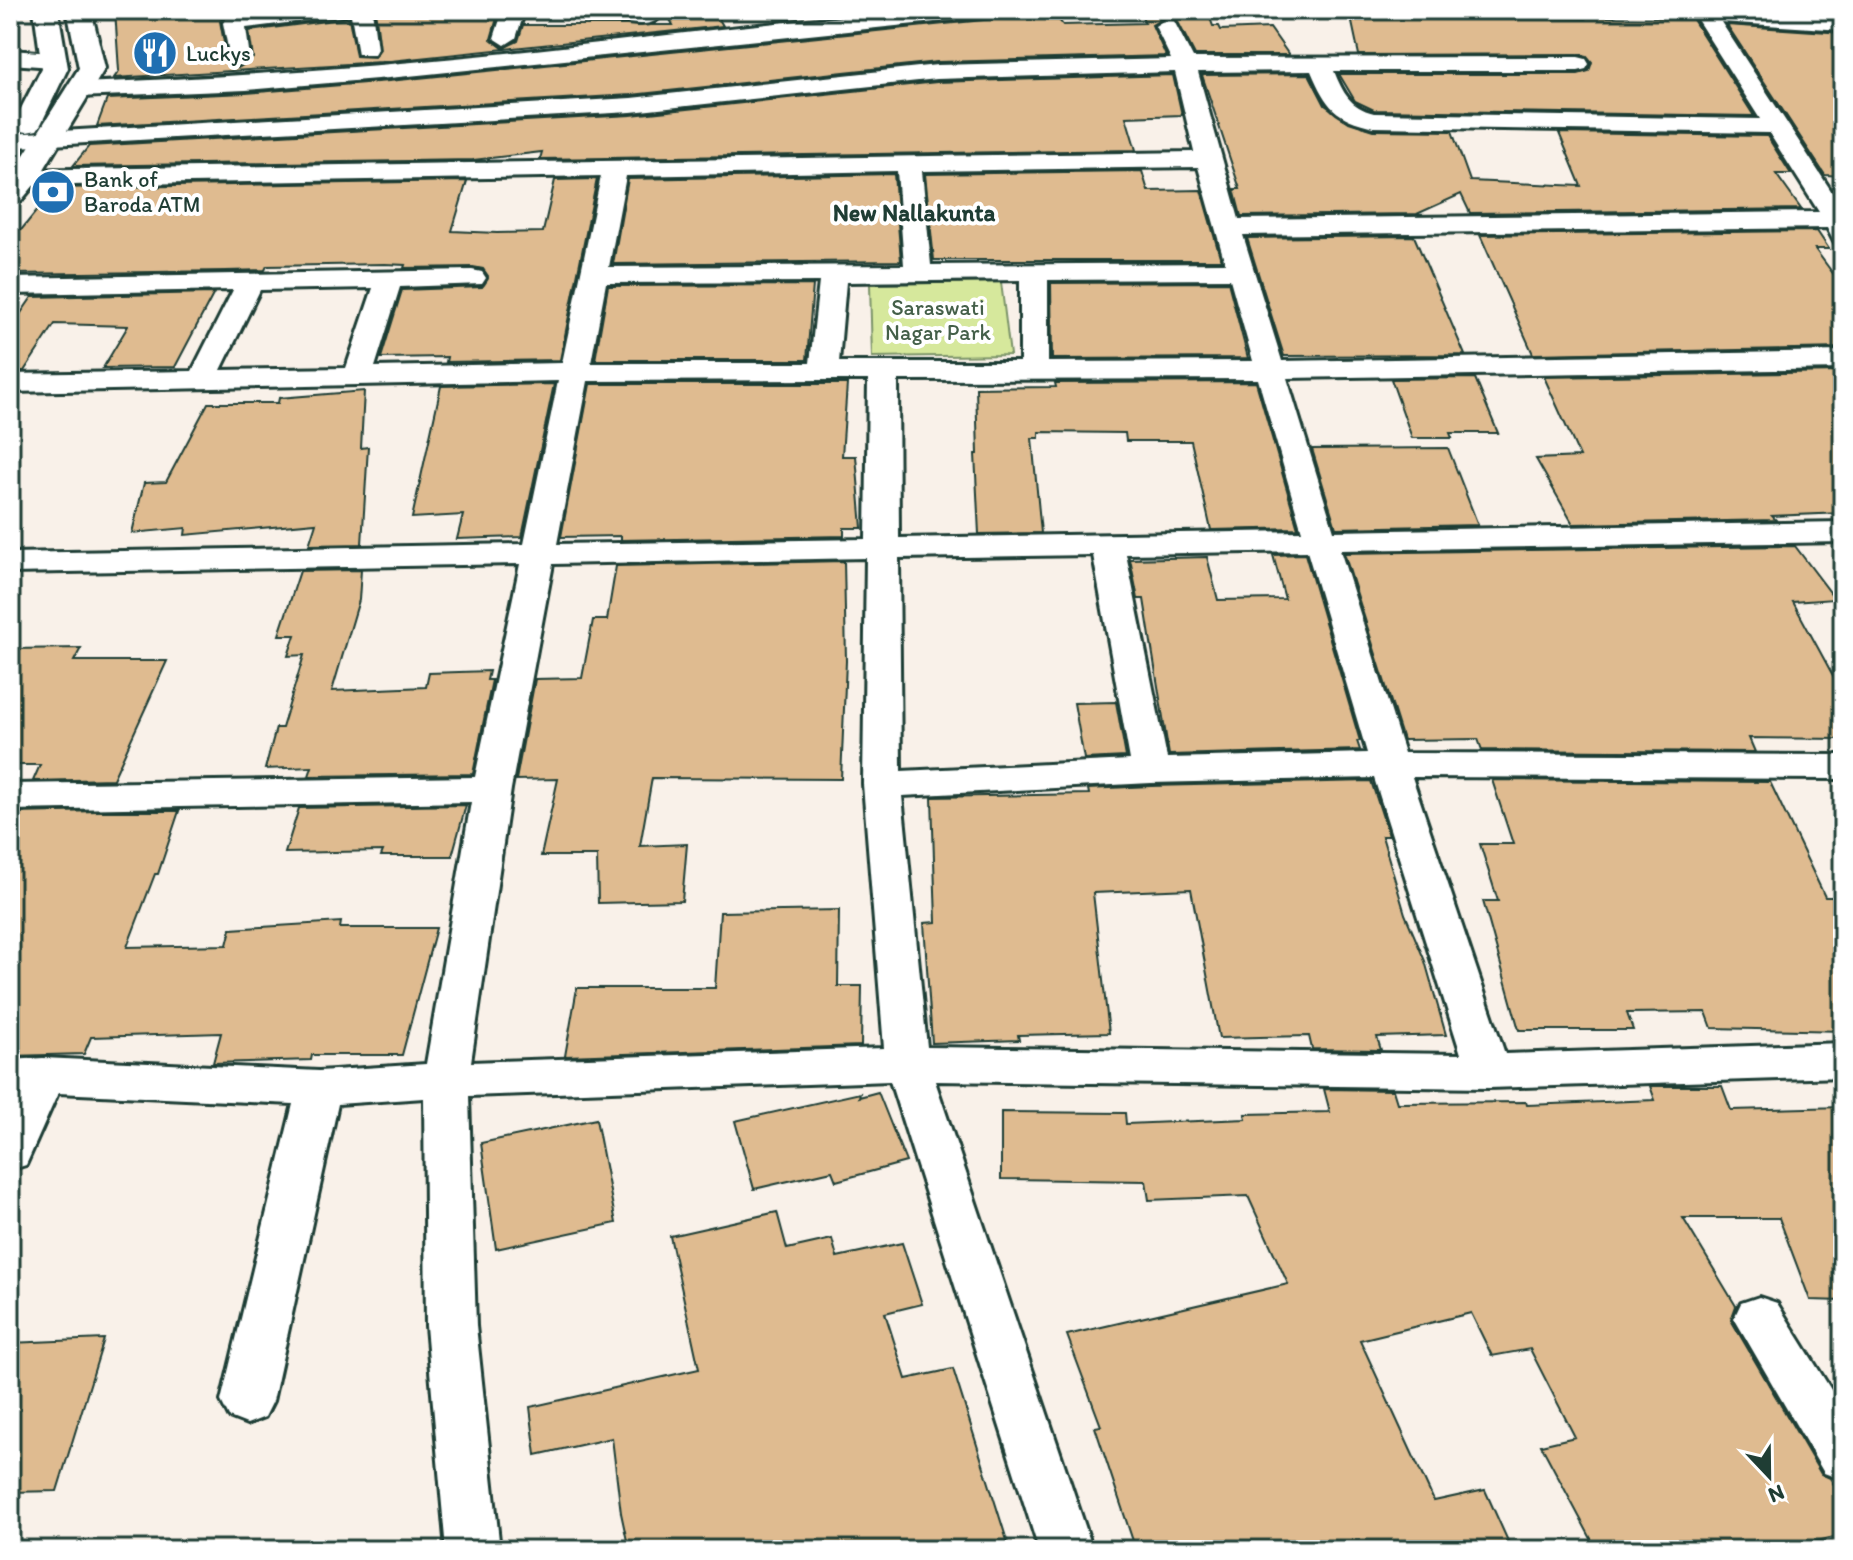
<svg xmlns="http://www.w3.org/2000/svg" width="1853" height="1560" font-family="Itim,sans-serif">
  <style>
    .green { fill: #d6e89c; stroke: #7a9268; stroke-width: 2 }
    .building { fill: #dfbb90; stroke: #1f3d34; stroke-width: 2 }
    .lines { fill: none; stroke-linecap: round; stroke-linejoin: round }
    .street-casing { stroke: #1f3d34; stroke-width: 6 }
    .secondary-casing { stroke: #1f3d34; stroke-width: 6 }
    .street { fill: #fff; fill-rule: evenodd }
    .secondary { fill: #fff; fill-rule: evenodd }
    .labels { text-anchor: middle; stroke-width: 8; stroke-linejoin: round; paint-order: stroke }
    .far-poi-label { font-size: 22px; fill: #1f3d34; stroke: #fff; text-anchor: start }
    .far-park-label { font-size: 22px; fill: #445f49; stroke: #fff }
    .far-neighbourhood-label { font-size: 24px; font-weight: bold; fill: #1f3d34; stroke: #fff }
  </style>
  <rect width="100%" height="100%" fill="#f9f1e9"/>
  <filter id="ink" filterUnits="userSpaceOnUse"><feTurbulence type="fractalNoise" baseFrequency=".0125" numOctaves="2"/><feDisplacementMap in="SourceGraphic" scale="16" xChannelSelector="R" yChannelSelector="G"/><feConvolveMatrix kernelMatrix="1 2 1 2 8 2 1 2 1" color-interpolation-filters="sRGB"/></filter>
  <g filter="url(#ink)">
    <path class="green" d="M1001 282 1010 355 872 357 870 284Z"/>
    <path class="building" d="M115 10H266L226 15 220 21 228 64 238 68 253 58 249 31 349 18 356 56 374 57 380 49 375 10H495L497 18 491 39 503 48 518 41 523 25H673L665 10H714L723 26 381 62 114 78 119 71Z
      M1007 10H1051L1063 25 1145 23 1139 10H1207L1213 26H1219L1221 30 1270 28 1289 55H1195L1177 20 1167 16 1152 25 1166 56 937 62 631 95 97 126 107 99 246 93 389 81 993 19Z
      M1350 13 1585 19 1584 17 1692 18 1754 116 1374 110 1355 101 1339 74H1578L1589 71 1592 62 1587 56 1578 54 1359 55Z
      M1727 25 1843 33V176L1825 175Z
      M1309 74 1325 105 1349 122 1374 130 1452 131 1470 181 1581 186 1559 133 1767 136 1791 174H1776L1801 209 1470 213 1461 194 1417 214 1241 216 1234 189H1240L1202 75Z
      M1173 75 1182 115 1126 117 1136 150 540 159 542 152 473 160 73 166 89 146 631 115 937 82Z
      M1142 171 1148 191 1201 190 1221 260H934L925 174Z
      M894 174 901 261 613 264 628 179Z
      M597 179 560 360 446 362 447 357 381 358 402 290 482 287 488 276 483 269 473 267 404 268 405 265 385 264 267 266 265 270 226 271 10 274V229H22L55 188 467 181 452 231 497 233 543 232 555 180Z
      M1817 231 1829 249H1815L1843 287V348L1533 354 1480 235Z
      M1414 236 1465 355 1284 356 1247 238Z
      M1228 282 1248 358 1052 359 1051 283Z
      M813 285 807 360H595L608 286Z
      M214 293 175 367 103 368 128 326 55 324 24 371H10V329L32 297Z
      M1843 372V513L1772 516 1776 520 1573 524 1536 459 1580 457 1544 377Z
      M1475 378 1498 433H1450L1452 438H1412L1391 379Z
      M1256 382 1298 528 1211 530 1191 441H1126L1125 433 1039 432V438H1032L1041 533 979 534 975 454H978L976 388 1056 387 1055 383Z
      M554 384 522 537 457 539 463 515 412 518 441 386Z
      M590 384H847L842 456H856L862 528H844V536L621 540V536L561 537Z
      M364 391 361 448 368 447 362 544 309 545 316 523 185 535 186 528 132 533 144 483 166 482 208 403H278L279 398Z
      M1448 448 1478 525 1336 528 1312 449Z
      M1795 546 1835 599 1793 602 1843 694V739L1749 738 1755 752 1482 750 1478 739 1403 740 1344 553Z
      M1305 554 1360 741H1357L1360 750 1169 755 1144 599H1138L1130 559 1207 557 1218 600 1285 599 1273 555Z
      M844 561 846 661 841 779 652 778 640 846 687 844 682 901 598 903 597 856H541L558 779 516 780 535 679 582 678 593 620H607L616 566Z
      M361 570 359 600 332 691 426 687 429 673 489 671 487 680H492L473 774 309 776 312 767 265 769 276 728H282L304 655 288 656 295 635H279L300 571Z
      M81 648 74 661H167L113 779 33 781 40 765H10V649Z
      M1116 702 1126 757 1084 759 1074 703Z
      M1492 780 1770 782 1825 897H1843V1031L1712 1028 1706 1012 1627 1013 1633 1030H1519L1483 901H1498L1480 844H1513Z
      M1371 781 1389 836H1382L1405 914 1425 961 1446 1035 1377 1037 1381 1050 1312 1049 1309 1036 1219 1038 1191 889 1093 893 1109 1033 1018 1035 1019 1040 932 1043 924 923 936 922 932 797 1089 794 1088 789 1151 786Z
      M466 805 452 856H381L383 851 285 853 299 808Z
      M99 811H179L158 874H155L127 947 227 945 231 929 341 922 340 928H436L402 1055H312L311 1060 213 1063 221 1033 91 1037 84 1054 10 1056V829L18 813Z
      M839 910 838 986H862L861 1046 565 1056 577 988H715L720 912Z
      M1650 1086H1722L1731 1110 1843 1107V1301L1810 1300 1779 1218H1683L1736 1306 1731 1320 1821 1474 1830 1478 1843 1500V1535L1778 1550H1597L1541 1445 1575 1437 1530 1349 1492 1356 1471 1313 1360 1340 1434 1501 1485 1490 1512 1550H1136L1095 1427 1101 1426 1067 1335 1288 1284 1248 1196 1149 1200 1146 1181 1001 1179V1112L1125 1113 1126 1124 1246 1119 1245 1114 1330 1112 1324 1089 1393 1090 1397 1103 1526 1102 1527 1105 1655 1100Z
      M878 1092 906 1162 836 1181 832 1171 754 1189 735 1121 860 1093 859 1097Z
      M596 1119 616 1223 496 1249 481 1143Z
      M777 1212 787 1249 832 1239 837 1257 902 1243 922 1304 885 1313 906 1379 953 1369 1010 1550H629L621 1513 612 1438 536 1455 530 1407 699 1369 670 1236Z
      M104 1339 57 1491 10 1492V1343Z"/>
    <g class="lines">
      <g class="street-casing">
        <path id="street" d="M290 10H372L377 49 374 54H358L351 15 246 28 250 58 239 65 231 63 223 23 226 18Z
          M503 10H525L516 38 505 45 494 38Z
          M617 10 649 11 660 17C652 27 633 24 621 22Z
          M1004 10 993 16 389 78 246 90 78 97 70 95 66 90 70 85 78 83C240 77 401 65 562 47 709 31 856 10 1004 10Z
          M1691 10 1843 16V30L1721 22 1843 209V244L1834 242 1827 228 1243 235 1282 361 1843 351V369L1287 378 1334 531 1843 522V542L1340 550 1404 753 1843 755V779L1412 777 1505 1054 1843 1043V1077L1489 1088 935 1081 1093 1550H1039L890 1081 469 1096 476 1326 500 1550H446L426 1326 424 1098 338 1104 273 1401 265 1417 247 1424 229 1417 221 1401 293 1104 58 1093 26 1165 10 1170 13 1094H10V1060L43 1058 319 1071 426 1064 471 802 10 810V784L475 777 520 564 10 573V553L524 544 558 381 10 392V374L192 371 233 290 10 294V278L472 270 482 272 486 278 482 284 400 287 375 367 562 363 601 176 10 186V170L1194 152 1175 72 937 79 631 112 17 147 10 146V134L631 98 937 65 1171 59 1155 26 1166 19 1174 21 1193 58 1578 57 1586 59 1589 64 1586 69 1578 71H1334C1343 93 1350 107 1374 113L1760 119ZM1311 71C1327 108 1335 118 1374 127L1769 133 1819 212 1239 219 1198 72ZM1198 167 1225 263 931 265 922 171ZM897 171 904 265 609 267 626 176ZM1230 279 1253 361 1048 362V280ZM1020 280V362H839L846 282ZM819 282 810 363H591L606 283ZM373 288 346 368 221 370 260 290ZM1258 379 1302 531 899 538 898 380ZM821 380H868L866 539 557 544 588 381ZM1307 551 1367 753 1167 758 1126 554ZM1093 555 1130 760 901 771 899 558ZM866 558 863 784 884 1048 471 1062 511 789 553 564ZM1374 778 1461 1054 927 1047 902 796 1151 783Z
          M10 50 53 53 64 60 53 67 10 64Z
          M1759 1297 1777 1303 1843 1409V1480L1824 1473 1734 1318 1741 1303Z"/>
      </g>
      <g class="secondary-casing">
        <path id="secondary" d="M34 10H58L68 68 41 124 37 130 27 132 17 130 13 124 42 68Z
          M67 10H91L105 68 35 184 20 202 10 205V177L79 68Z"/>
      </g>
      <use href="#street" class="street"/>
      <use href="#secondary" class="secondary"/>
    </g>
  </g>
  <defs>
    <g id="restaurant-disc" transform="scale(2.3)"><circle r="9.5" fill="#1f6fb2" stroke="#fff"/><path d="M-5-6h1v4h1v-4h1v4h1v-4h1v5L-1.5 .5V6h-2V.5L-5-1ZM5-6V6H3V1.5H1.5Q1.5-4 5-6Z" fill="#fff"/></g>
    <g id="bank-disc" transform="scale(2.3)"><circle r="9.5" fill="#1f6fb2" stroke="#fff"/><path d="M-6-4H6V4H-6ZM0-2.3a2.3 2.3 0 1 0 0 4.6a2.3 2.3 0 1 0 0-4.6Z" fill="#fff"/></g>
  </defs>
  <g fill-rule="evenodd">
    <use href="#restaurant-disc" x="155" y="53"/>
    <use href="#bank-disc" x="53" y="192"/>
  </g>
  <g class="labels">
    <g class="far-poi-label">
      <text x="186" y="61">Luckys</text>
      <text x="84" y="187">Bank of<tspan x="84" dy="25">Baroda ATM</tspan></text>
    </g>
    <g class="far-park-label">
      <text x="938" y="315">Saraswati<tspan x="938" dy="25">Nagar Park</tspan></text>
    </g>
    <g class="far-neighbourhood-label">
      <text x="914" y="221">New Nallakunta</text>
    </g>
  </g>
  <rect width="1853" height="1560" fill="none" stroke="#fff" stroke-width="40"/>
  <rect x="20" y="20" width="1813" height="1520" fill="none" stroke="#1f3d34" stroke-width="3" filter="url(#ink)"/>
  <g transform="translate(1769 1476) rotate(158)" stroke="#ffffff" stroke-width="6" paint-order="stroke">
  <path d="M0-6L14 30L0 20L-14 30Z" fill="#1f3d34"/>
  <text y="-12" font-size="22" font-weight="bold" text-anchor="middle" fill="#1f3d34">N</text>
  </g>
</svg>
